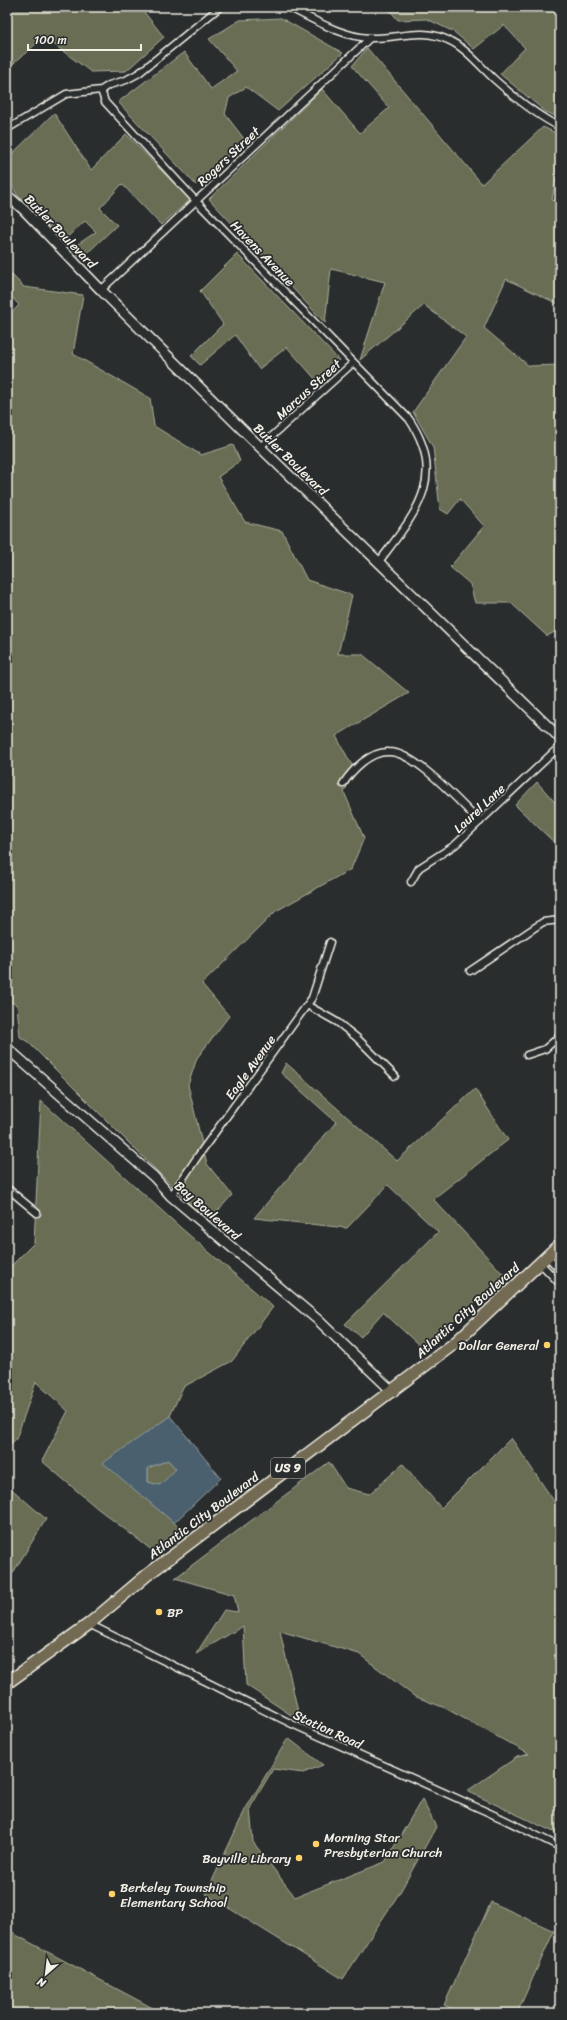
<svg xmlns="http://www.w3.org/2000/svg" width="567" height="2020" font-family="Sriracha,sans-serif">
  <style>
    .green { fill: #676d52; stroke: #aeaf9d }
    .water { fill: #4b606e; stroke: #8f9a9f; fill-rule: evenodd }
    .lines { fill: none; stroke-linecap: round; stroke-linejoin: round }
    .street-casing { stroke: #f4f1e8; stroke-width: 9 }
    .secondary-casing { stroke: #f4f1e8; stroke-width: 12 }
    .highway-casing { stroke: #f4f1e8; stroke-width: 14 }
    .street { stroke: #2a2d2e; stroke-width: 6 }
    .secondary { stroke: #2a2d2e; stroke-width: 9 }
    .highway { stroke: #736b52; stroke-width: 11 }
    .poi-dot { fill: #ffd166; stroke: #2a2d2e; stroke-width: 1.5 }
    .labels { text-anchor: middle; stroke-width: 3.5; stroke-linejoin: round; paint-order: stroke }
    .shield { fill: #2a2d2e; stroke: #b7b6b0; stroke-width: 1 }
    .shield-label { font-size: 12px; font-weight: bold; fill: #f4f1e8 }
    .street-label { font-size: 13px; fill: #f4f1e8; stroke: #2a2d2e }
    .poi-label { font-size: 13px; fill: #f4f1e8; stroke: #2a2d2e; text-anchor: start }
  </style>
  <rect width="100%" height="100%" fill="#2a2d2e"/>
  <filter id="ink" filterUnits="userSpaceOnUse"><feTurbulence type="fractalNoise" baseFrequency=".025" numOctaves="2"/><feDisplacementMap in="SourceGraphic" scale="8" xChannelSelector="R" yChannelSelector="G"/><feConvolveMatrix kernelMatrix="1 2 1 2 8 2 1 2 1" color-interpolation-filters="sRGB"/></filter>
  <g filter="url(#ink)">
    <path class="green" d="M7 7H140L164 37 126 71 91 72 44 37 7 69Z
      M387 7H560V118L546 112 500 74 525 48 504 25 474 49 454 32 427 19 398 20Z
      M281 18 343 53 278 111 246 87 229 98 225 114 245 140 196 185 118 102 184 52 211 89 237 71 209 39 240 20Z
      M367 48 482 184 543 127 560 135V158L552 200 560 202V305L506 279 484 328 529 366 560 365V629L547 636 511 603H475L470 584 450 567 484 526 460 499 448 514 440 509 433 447 413 412 466 337 424 305 360 360 385 282 331 269 325 323 209 199 322 89 360 133 389 108 352 66Z
      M54 113 91 170 126 134 190 200 161 225 122 184 100 208 117 225 81 259 72 248 96 232 85 221 64 240 18 196 7 177V159Z
      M237 254 339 360 317 381 287 347 259 369 235 335 200 365 191 356 223 324 200 291Z
      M7 270 24 287 83 295 73 354 150 398 154 426 201 455 233 445 240 461 218 477 245 522 282 531 307 580 352 595 338 654H362L409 693 336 736 355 771 344 792 364 838 351 869 276 911 202 984 229 1016 197 1058 188 1085 207 1164 232 1195 208 1222 28 1042 20 1037 17 1005 7 1000V318L19 305 7 292Z
      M537 782 560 808V848L515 805Z
      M286 1063 397 1161 475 1089 508 1140 433 1199 504 1275 468 1309 421 1347 383 1312 361 1337 345 1324 438 1232 388 1185 347 1228 254 1218 336 1122 281 1073Z
      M41 1101 181 1228 273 1307 232 1361 183 1387 170 1416 104 1463 180 1528 153 1551 97 1508 42 1461 68 1411 36 1382 16 1439 7 1447V1270L34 1243Z
      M511 1438 560 1510V1835L467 1791 517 1757 529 1754 445 1708 414 1696 359 1654 280 1631 300 1721 246 1685 243 1626 196 1654 224 1610 238 1612 234 1595 175 1578 329 1462 346 1488 369 1494 403 1464 441 1508Z
      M168 1460 176 1469 160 1485 148 1482V1468Z
      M7 1485 46 1519 11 1576 7 1575Z
      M288 1738 323 1765 303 1773 273 1769 250 1808 253 1842 295 1897 385 1862 422 1799 436 1827 400 1892 343 1979 206 1894 245 1810Z
      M491 1902 554 1931 517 2013H461L444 2005Z
      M7 1927 16 1935 162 2013H7Z"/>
    <path class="water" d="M170 1416 221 1478 174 1523 103 1463ZM168 1460 176 1469 160 1485 148 1482V1468Z"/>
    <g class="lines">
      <g class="street-casing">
        <path id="street" d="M288 7C313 19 342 37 370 38 399 39 420 27 448 40 465 47 480 66 494 79 514 97 536 115 560 127
          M101 90 105 102 196 201 409 419C449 478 414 515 378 563
          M7 129 66 94 101 90 109 85 126 80 139 73 220 7
          M101 290 370 38
          M260 447 353 363
          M343 784C352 770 370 751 389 752 416 752 460 803 480 822
          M411 882 419 868 455 845 560 746
          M470 971 543 922 560 920
          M307 1005 337 1022 356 1037 395 1076
          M527 1055 545 1049 560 1036
          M7 1188 37 1213
          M171 1196 198 1156 312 998 330 942
          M547 1256 560 1270
          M540 1263 560 1284
          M89 1624 292 1724 503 1819 560 1847
          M7 1671 14 1678"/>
      </g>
      <g class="secondary-casing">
        <path id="secondary" d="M7 195 24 210 101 290 260 447 560 738
          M7 1048 154 1177 171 1196 318 1320 393 1392"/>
      </g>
      <g class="highway-casing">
        <path id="highway" d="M7 1683 89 1624 147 1575 455 1343 560 1244"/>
      </g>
      <use href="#street" class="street"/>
      <use href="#secondary" class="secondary"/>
      <use href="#highway" class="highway"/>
    </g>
  </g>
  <g class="poi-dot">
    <circle cx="547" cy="1345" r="4"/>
    <circle cx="159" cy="1612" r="4"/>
    <circle cx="316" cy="1844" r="4"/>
    <circle cx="299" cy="1858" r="4"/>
    <circle cx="112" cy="1894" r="4"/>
  </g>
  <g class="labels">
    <rect class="shield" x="271" y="1458" width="34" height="20" rx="3"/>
    <g class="shield-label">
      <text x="288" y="1472">US 9</text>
    </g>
    <g class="street-label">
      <text transform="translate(228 156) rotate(-43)" y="5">Rogers Street</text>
      <text transform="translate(61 231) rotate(46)" y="5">Butler Boulevard</text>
      <text transform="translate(263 253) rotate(46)" y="5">Havens Avenue</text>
      <text transform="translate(308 389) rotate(-42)" y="5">Marcus Street</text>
      <text transform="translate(291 459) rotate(44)" y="5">Butler Boulevard</text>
      <text transform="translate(479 808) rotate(-43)" y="5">Laurel Lane</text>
      <text transform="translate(250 1067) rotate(-54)" y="5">Eagle Avenue</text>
      <text transform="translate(208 1210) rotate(41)" y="5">Bay Boulevard</text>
      <text transform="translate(467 1310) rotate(-42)" y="5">Atlantic City Boulevard</text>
      <text transform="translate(203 1515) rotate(-37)" y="5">Atlantic City Boulevard</text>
      <text transform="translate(328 1729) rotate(25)" y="5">Station Road</text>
    </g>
    <g class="poi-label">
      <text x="539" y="1350" text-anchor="end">Dollar General</text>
      <text x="167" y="1617">BP</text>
      <text x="324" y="1842">Morning Star<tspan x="324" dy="15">Presbyterian Church</tspan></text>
      <text x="291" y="1863" text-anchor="end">Bayville Library</text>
      <text x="120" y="1892">Berkeley Township<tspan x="120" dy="15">Elementary School</tspan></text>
    </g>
  </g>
  <rect width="567" height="2020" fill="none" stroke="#2a2d2e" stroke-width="24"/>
  <rect x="12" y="12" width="543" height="1996" fill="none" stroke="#f4f1e8" stroke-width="1.5" filter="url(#ink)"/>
  <g transform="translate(46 1974) rotate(208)" stroke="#2a2d2e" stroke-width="3" paint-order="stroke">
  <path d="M0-3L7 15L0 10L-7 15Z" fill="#f4f1e8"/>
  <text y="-6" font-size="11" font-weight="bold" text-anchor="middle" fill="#f4f1e8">N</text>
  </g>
  <path d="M28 44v6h113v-6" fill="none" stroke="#f4f1e8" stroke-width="2"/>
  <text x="34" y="44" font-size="12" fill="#f4f1e8" stroke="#2a2d2e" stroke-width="3" paint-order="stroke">100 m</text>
</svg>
